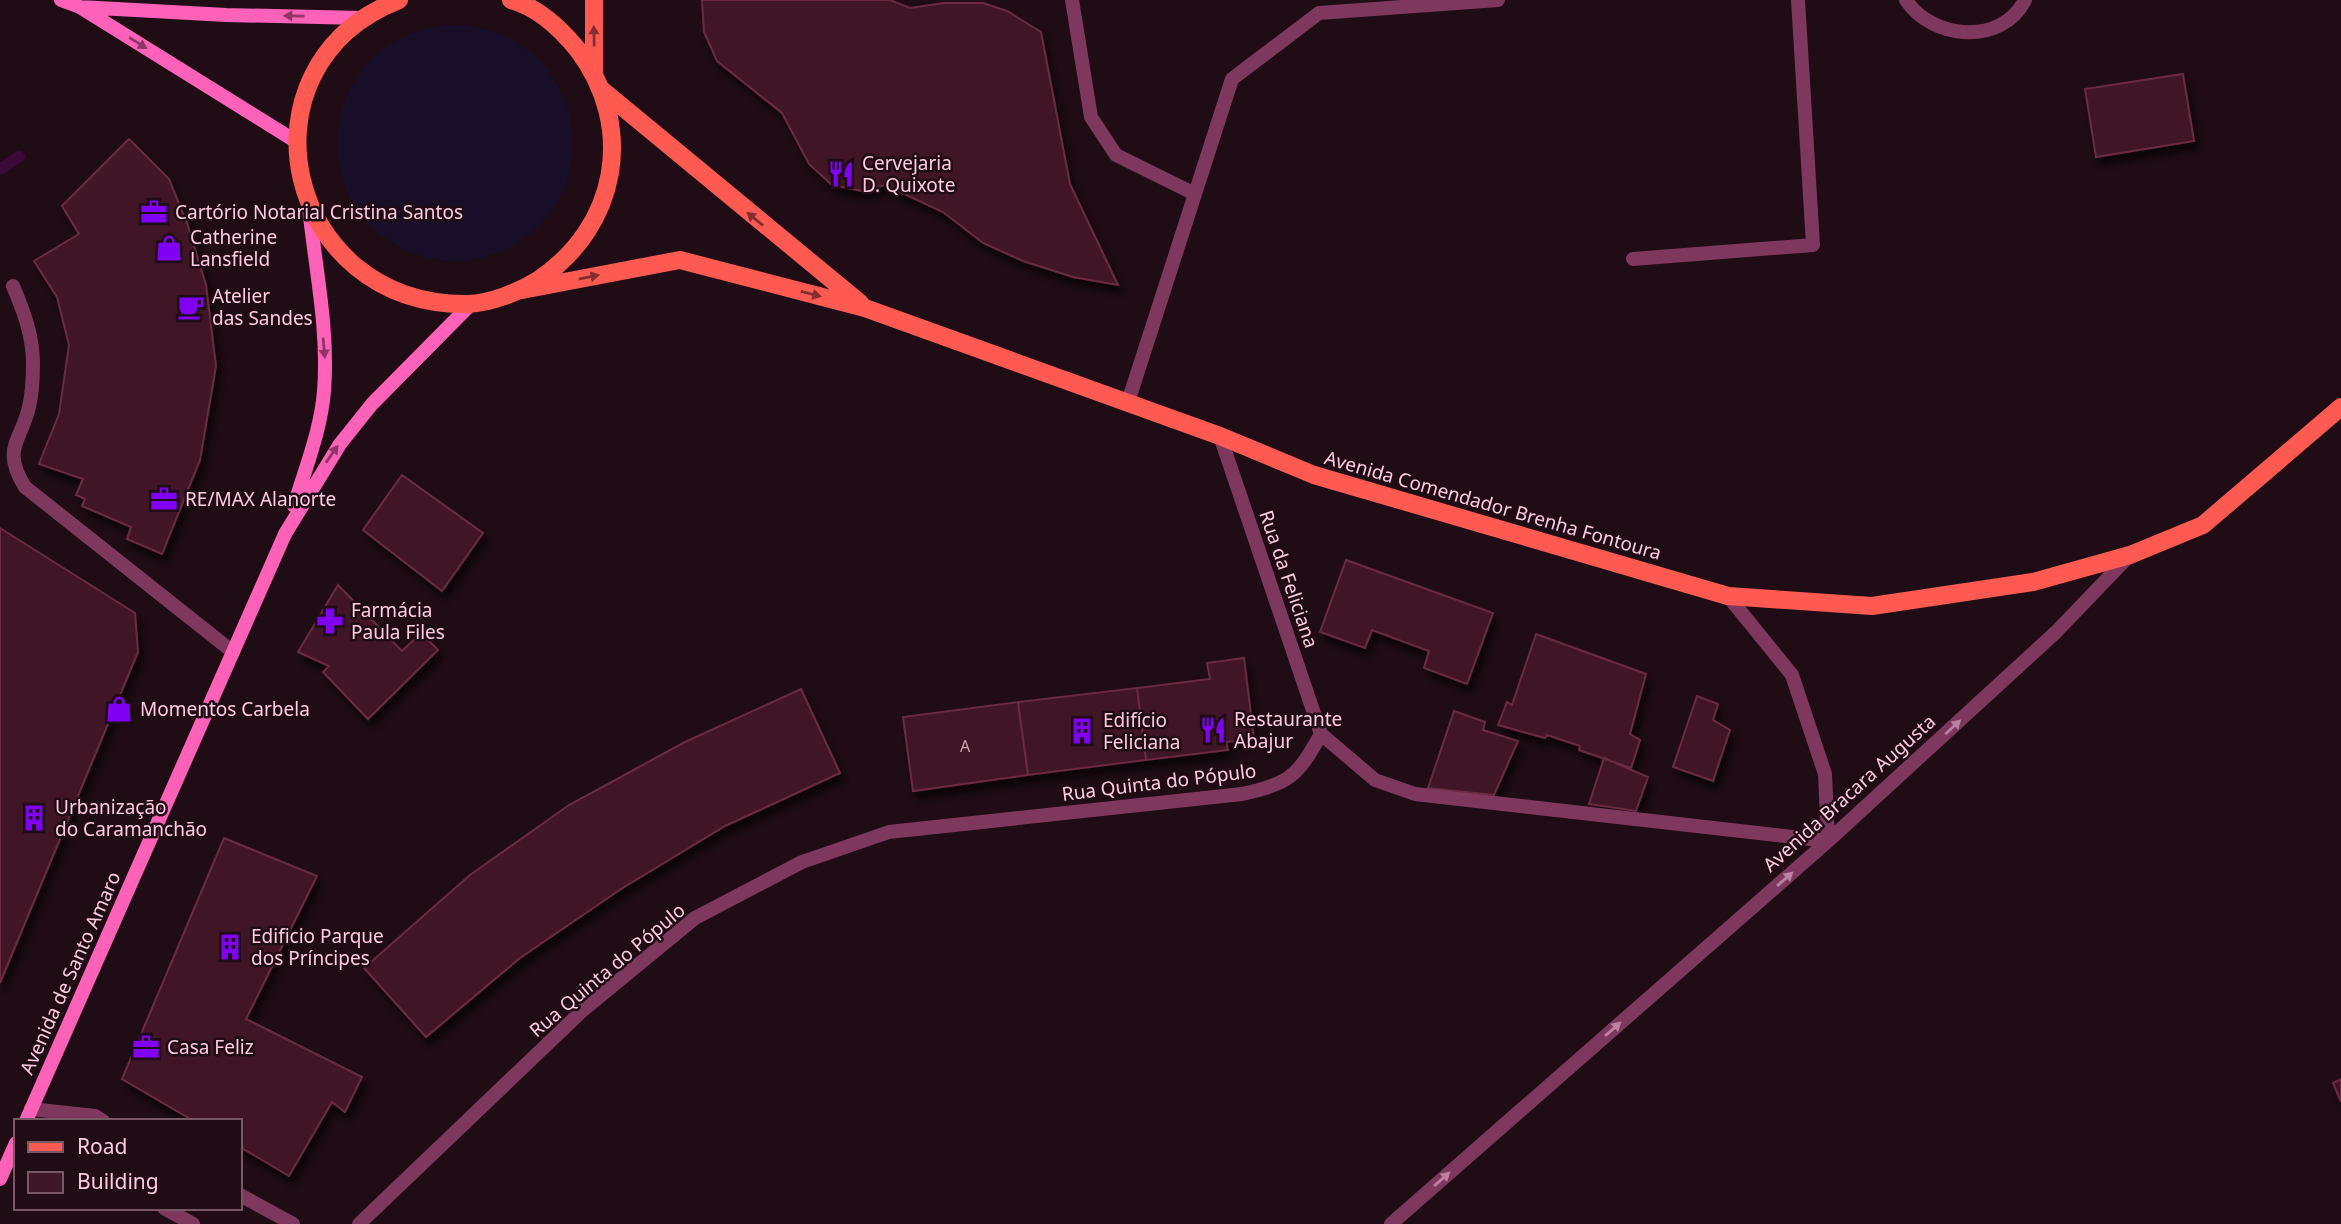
<svg xmlns="http://www.w3.org/2000/svg" width="2341" height="1224" font-family="'Noto Sans',sans-serif">
  <style>
    .green { fill: #190f28 }
    .lines { fill: none; stroke-linecap: round; stroke-linejoin: round }
    .stream { stroke: #3b0938; stroke-width: 12 }
    .building { fill: #3f1827; stroke: #6b2a43; stroke-width: 2; filter: url(#shadow) }
    .lane { stroke: #7e375d; stroke-width: 14 }
    .street { stroke: #7e375d; stroke-width: 14 }
    .secondary { stroke: #fe61b8; stroke-width: 14 }
    .primary { stroke: #fe5a51; stroke-width: 18 }
    .oneway { fill: #8e3666 }
    .oneway2 { fill: #832f2f }
    .oneway3 { fill: #be80a0 }
    .labels { text-anchor: middle; stroke-width: 5; stroke-linejoin: round; paint-order: stroke }
    .number-label { font-size: 16px; fill: #cf9eb3 }
    .poi-label { font-size: 19px; fill: #ffcae2; stroke: #1f0c14; text-anchor: start }
    .street-label { font-size: 19px; fill: #ffcae2; stroke: #1f0c14 }
  </style>
  <defs>
    <filter id="shadow"><feDropShadow dx="4.5" dy="8" stdDeviation="3.5" flood-color="#0009"/></filter>
  </defs>
  <rect width="100%" height="100%" fill="#1f0c14"/>
  <path class="green" d="M337 143a118 118 0 1 1 236 0a118 118 0 1 1-236 0Z"/>
  <g class="lines">
    <path class="stream" d="M0 169 19 157"/>
  </g>
  <path class="building" d="M702 0H890L910 8 944 3H983L1007 11 1041 32 1070 184 1118 285 1073 277 1023 261 983 243 943 212 885 185 862 191 832 185 809 164 782 113 717 61 704 32Z
    M2183 74 2194 141 2096 157 2085 89Z
    M129 139 169 179 187 223 206 285 216 366 200 460 162 554 127 539 131 527 82 506 85 499 76 495 83 479 39 464 59 414 69 345 57 297 34 261 79 234 62 206Z
    M402 475 483 533 442 591 363 530Z
    M0 528 135 613 138 652 0 983Z
    M1346 560 1493 613 1467 684 1424 668 1429 651 1372 630 1365 648 1320 632Z
    M338 585 402 651 421 633 438 650 368 719 323 672 329 666 298 652Z
    M1536 634 1646 674 1630 734 1640 740 1631 768 1579 750 1580 746 1547 735 1545 738 1498 725 1507 702 1512 705Z
    M1244 658 1254 739 1226 742 1228 750 1146 760 1137 688 1210 679 1207 663Z
    M1137 688 1146 760 1028 775 1018 702Z
    M801 689 840 773 725 826 621 889 520 958 426 1037 364 968 470 875 569 805 685 742Z
    M1697 696 1718 704 1713 720 1730 730 1713 781 1673 767Z
    M1018 702 1028 775 913 791 903 717Z
    M1454 711 1485 722 1483 730 1518 741 1494 795 1428 788Z
    M1604 758 1648 777 1636 811 1589 804Z
    M224 838 317 876 246 1019 362 1077 345 1112 332 1102 289 1176 240 1147V1121H194L122 1079Z
    M2341 1079V1102L2333 1083Z"/>
  <g class="lines">
    <path class="lane" d="M13 286C24 312 33 336 33 364 33 377 32 394 29 407 21 442 1 448 25 487L233 652"/>
    <path class="street" d="M1072 0 1091 117 1116 155 1195 194
      M1906 0C1931 39 2001 47 2025 0
      M1633 259 1813 245 1798 0
      M1128 402 1232 79 1319 13 1498 0
      M1220 436 1321 734
      M1321 734 1375 780 1415 794 1828 841 1825 774 1792 675 1728 596
      M31 1109 95 1116 103 1121
      M240 1195 293 1224
      M164 1208 193 1224
      M359 1224 583 1010 695 918 802 862 889 832 1242 794C1290 783 1297 777 1321 734
      M1391 1224 1828 841 2056 632 2129 556"/>
    <path class="secondary" d="M61 0 80 7 297 142
      M80 7 226 15 362 18
      M294 506C305 469 321 430 324 391 329 330 315 267 309 207
      M26 1121 285 534 340 444 372 404 471 304
      M0 1179 16 1143"/>
    <path class="primary" d="M399 0C230 66 285 307 468 304 491 303 519 292 538 280 618 227 636 127 578 50 561 29 537 7 511 0
      M594 0V72
      M602 90 860 303
      M522 290 680 260 865 308 1220 436 1314 475 1728 596 1872 606 2033 582 2130 555 2203 525 2341 407"/>
  </g>
  <defs><path id="oneway-solid" d="M-6-.8H1V-3.2L6.5 0L1 3.2V.8H-6Z" transform="scale(1.75)"/></defs>
  <g class="oneway">
    <use href="#oneway-solid" transform="translate(294 16) rotate(-179)"/>
    <use href="#oneway-solid" transform="translate(138 43) rotate(32)"/>
    <use href="#oneway-solid" transform="translate(324 348) rotate(85)"/>
    <use href="#oneway-solid" transform="translate(332 454) rotate(-55)"/>
  </g>
  <g class="oneway2">
    <use href="#oneway-solid" transform="translate(594 36) rotate(-91)"/>
    <use href="#oneway-solid" transform="translate(755 219) rotate(-141)"/>
    <use href="#oneway-solid" transform="translate(589 277) rotate(-11)"/>
    <use href="#oneway-solid" transform="translate(811 294) rotate(14)"/>
  </g>
  <g class="oneway3">
    <use href="#oneway-solid" transform="translate(1953 727) rotate(-43)"/>
    <use href="#oneway-solid" transform="translate(1785 879) rotate(-41)"/>
    <use href="#oneway-solid" transform="translate(1613 1029) rotate(-41)"/>
    <use href="#oneway-solid" transform="translate(1442 1179) rotate(-41)"/>
  </g>
  <defs>
    <g id="restaurant-bare" transform="scale(2.1)"><path d="M-5-6h1v4h1v-4h1v4h1v-4h1v5L-1.5 .5V6h-2V.5L-5-1ZM5-6V6H3V1.5H1.5Q1.5-4 5-6Z" fill="#8001f4" stroke="#1f0c14" stroke-width="2.5" paint-order="stroke"/></g>
    <g id="office-bare" transform="scale(2.1)"><path d="M-6-3h4V-5.5h4V-3h4V5H-6ZM-1-4.5V-3h2v-1.5ZM-6 0V1H6V0Z" fill="#8001f4" stroke="#1f0c14" stroke-width="2.5" paint-order="stroke"/></g>
    <g id="shop-bare" transform="scale(2.1)"><path d="M-5-2.5h2.3a2.7 3.5 0 0 1 5.4 0H5L5.5 6h-11ZM-1.5-2.5h3a1.5 2.3 0 0 0-3 0Z" fill="#8001f4" stroke="#1f0c14" stroke-width="2.5" paint-order="stroke"/></g>
    <g id="cafe-bare" transform="scale(2.1)"><path d="M-5.5-4.5H6V0H3Q3 3.5 0 3.5H-2.5Q-5.5 3.5-5.5 0ZM3-3.2v2h1.7v-2ZM-6 4.5H4V6H-6Z" fill="#8001f4" stroke="#1f0c14" stroke-width="2.5" paint-order="stroke"/></g>
    <g id="pharmacy-bare" transform="scale(2.1)"><path d="M-2-6h4v4h4v4h-4v4h-4v-4h-4v-4h4Z" fill="#8001f4" stroke="#1f0c14" stroke-width="2.5" paint-order="stroke"/></g>
    <g id="building-bare" transform="scale(2.1)"><path d="M-4-6H4V6H1V3H-1V6H-4ZM-2.5-4.3h1.7v1.8h-1.7ZM.8-4.3h1.7v1.8H.8ZM-2.5-1h1.7V.8h-1.7ZM.8-1h1.7V.8H.8Z" fill="#8001f4" stroke="#1f0c14" stroke-width="2.5" paint-order="stroke"/></g>
  </defs>
  <g fill-rule="evenodd">
    <use href="#restaurant-bare" x="841" y="174"/>
    <use href="#office-bare" x="154" y="212"/>
    <use href="#shop-bare" x="169" y="248"/>
    <use href="#cafe-bare" x="191" y="307"/>
    <use href="#office-bare" x="164" y="499"/>
    <use href="#pharmacy-bare" x="330" y="621"/>
    <use href="#shop-bare" x="119" y="709"/>
    <use href="#restaurant-bare" x="1213" y="730"/>
    <use href="#building-bare" x="1082" y="731"/>
    <use href="#building-bare" x="34" y="818"/>
    <use href="#building-bare" x="230" y="947"/>
    <use href="#office-bare" x="146" y="1047"/>
  </g>
  <g class="labels">
    <g class="number-label">
      <text x="965" y="752">A</text>
    </g>
    <g class="poi-label">
      <text x="862" y="170">Cervejaria<tspan x="862" dy="22">D. Quixote</tspan></text>
      <text x="175" y="219">Cartório Notarial Cristina Santos</text>
      <text x="190" y="244">Catherine<tspan x="190" dy="22">Lansfield</tspan></text>
      <text x="212" y="303">Atelier<tspan x="212" dy="22">das Sandes</tspan></text>
      <text x="185" y="506">RE/MAX Alanorte</text>
      <text x="351" y="617">Farmácia<tspan x="351" dy="22">Paula Files</tspan></text>
      <text x="140" y="716">Momentos Carbela</text>
      <text x="1234" y="726">Restaurante<tspan x="1234" dy="22">Abajur</tspan></text>
      <text x="1103" y="727">Edifício<tspan x="1103" dy="22">Feliciana</tspan></text>
      <text x="55" y="814">Urbanização<tspan x="55" dy="22">do Caramanchão</tspan></text>
      <text x="251" y="943">Edificio Parque<tspan x="251" dy="22">dos Príncipes</tspan></text>
      <text x="167" y="1054">Casa Feliz</text>
    </g>
    <g class="street-label">
      <text transform="translate(1493 505) rotate(16)" y="7">Avenida Comendador Brenha Fontoura</text>
      <text transform="translate(1289 579) rotate(71)" y="7">Rua da Feliciana</text>
      <text transform="translate(1159 782) rotate(-7)" y="7">Rua Quinta do Pópulo</text>
      <text transform="translate(1849 793) rotate(-42)" y="7">Avenida Bracara Augusta</text>
      <text transform="translate(607 970) rotate(-40)" y="7">Rua Quinta do Pópulo</text>
      <text transform="translate(70 973) rotate(-66)" y="7">Avenida de Santo Amaro</text>
    </g>
  </g>
  <rect x="14" y="1119" width="228" height="91" fill="#1f0c14" stroke="#795866" stroke-width="2"/>
  <rect x="28" y="1142" width="35" height="10" fill="#fe5a51" stroke="#795866" stroke-width="2"/>
  <text x="77" y="1154" font-size="21" fill="#ffcae2">Road</text>
  <rect x="28" y="1172" width="35" height="21" fill="#3f1827" stroke="#795866" stroke-width="2"/>
  <text x="77" y="1189" font-size="21" fill="#ffcae2">Building</text>
</svg>
